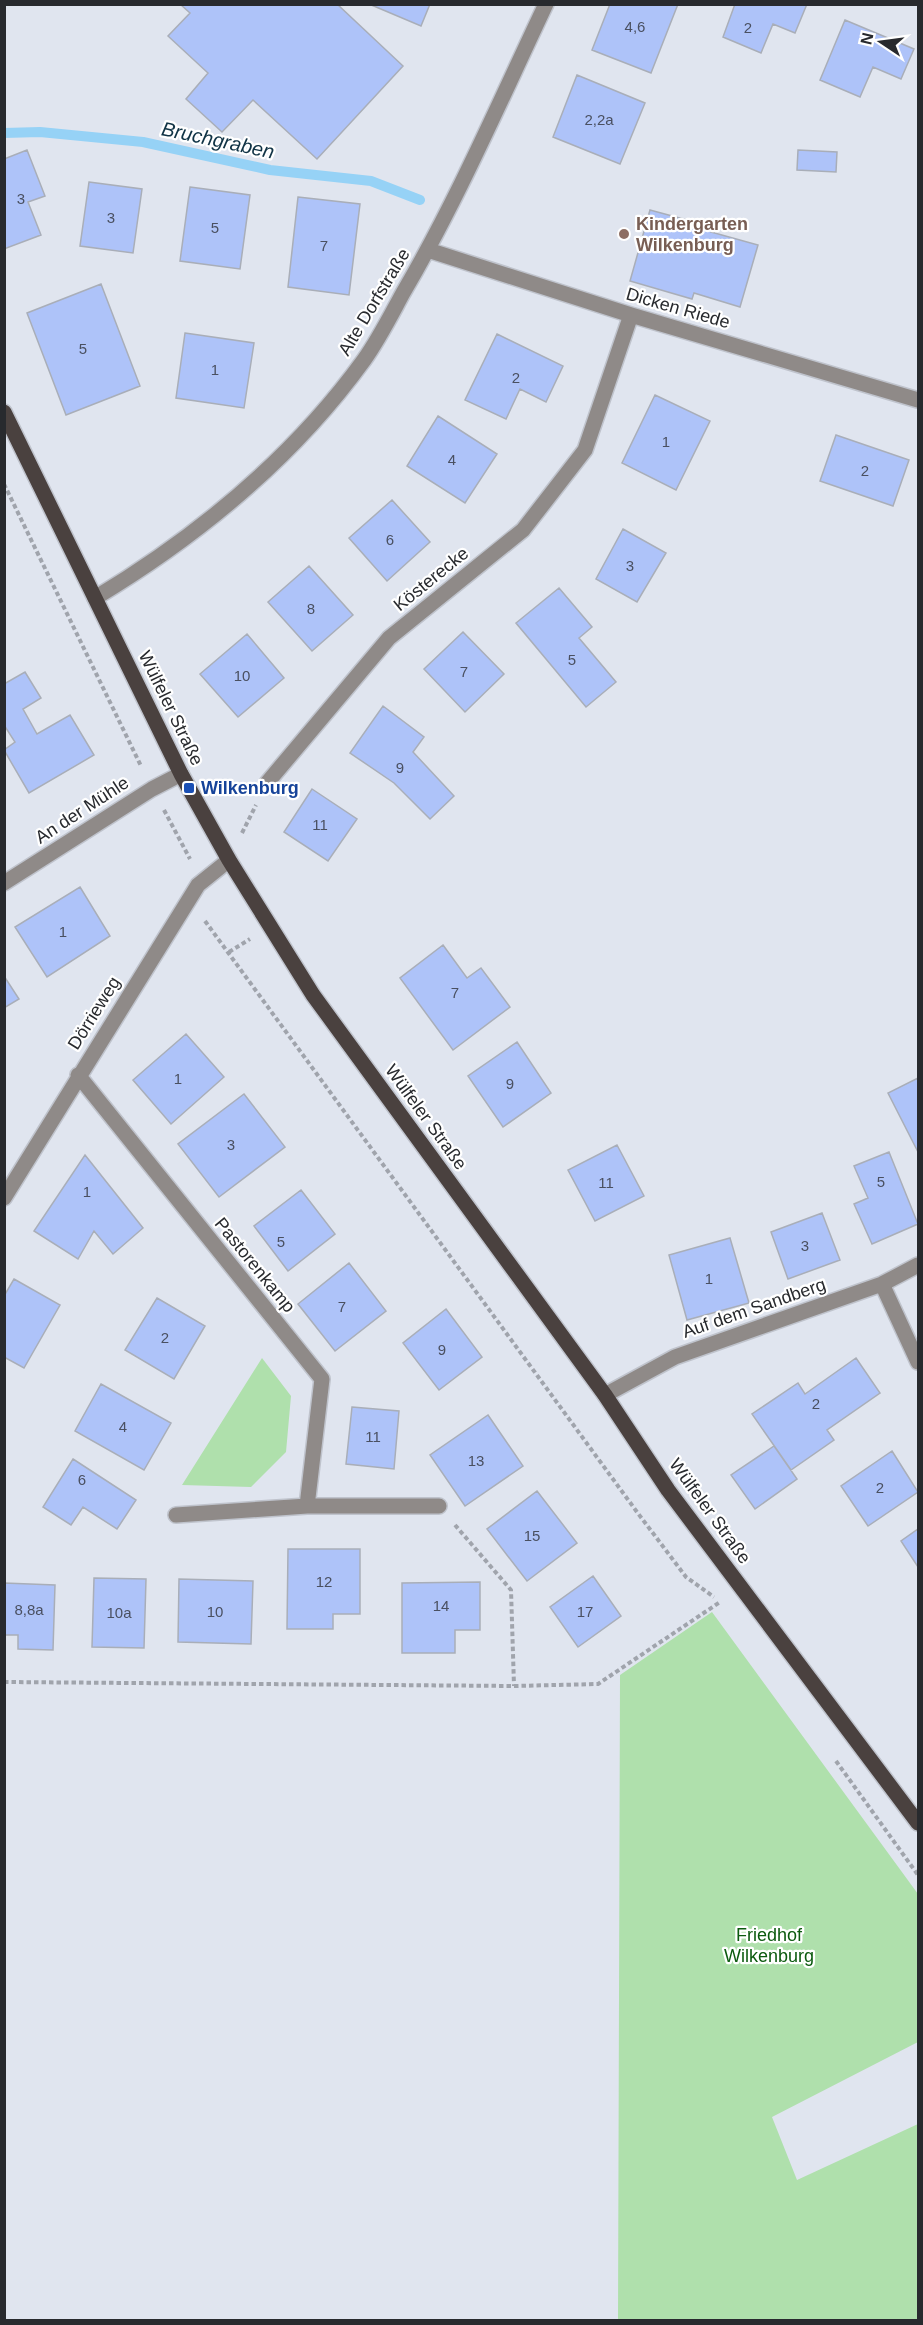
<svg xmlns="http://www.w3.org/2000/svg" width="923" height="2325" font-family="Helvetica,sans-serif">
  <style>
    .green { fill: #afe0ac }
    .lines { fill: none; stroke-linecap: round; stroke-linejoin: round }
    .stream { stroke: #96d2f6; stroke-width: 10 }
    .building { fill: #aec3f9; stroke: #a9aeb8; stroke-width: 1.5 }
    .minor-casing { stroke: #bfc3cc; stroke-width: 18 }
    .major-casing { stroke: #bfc3cc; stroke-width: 18 }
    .path { stroke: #a0a4ac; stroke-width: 4; stroke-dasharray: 4.5 3; stroke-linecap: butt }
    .minor { stroke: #8f8a88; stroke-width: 15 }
    .major { stroke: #4a413f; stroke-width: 15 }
    .education-dot { fill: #8d6e63; stroke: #fff; stroke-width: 2 }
    .transit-dot { fill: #1a4fb4; stroke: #fff; stroke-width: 2 }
    .labels { text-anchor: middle; stroke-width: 4.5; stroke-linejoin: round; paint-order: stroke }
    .number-label { font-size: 15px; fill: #4a5061 }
    .education-label { font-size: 18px; font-weight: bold; fill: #785e54; stroke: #fff; text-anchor: start }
    .street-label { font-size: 18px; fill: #282a2e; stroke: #fff }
    .transit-label { font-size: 18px; font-weight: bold; fill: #164399; stroke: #fff; text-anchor: start }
    .park-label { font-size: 18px; fill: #0b5a0e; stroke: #fff }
    .water-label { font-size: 20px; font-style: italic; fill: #103345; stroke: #fff }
  </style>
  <rect width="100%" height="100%" fill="#e0e5ef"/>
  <path class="green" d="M262 1358 291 1396 286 1452 251 1487 182 1485Z
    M712 1612 918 1894V2042L772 2117 797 2180 918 2124V2320H618L620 1675Z"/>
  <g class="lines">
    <path class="stream" d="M4 133 40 132 143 142 270 170 371 181 420 200"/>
  </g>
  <path class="building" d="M180 4H337L403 66 317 159 253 100 222 132 186 99 208 73 168 36 190 13Z
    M369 4H430L421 26Z
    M610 4H678L651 73 592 50Z
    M735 4H807L795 33 773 24 761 53 723 37Z
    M845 20 914 49 901 79 873 67 860 97 820 80Z
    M577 75 645 103 620 164 553 137Z
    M27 150 45 196 28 202 41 235 4 249V159Z
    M798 150 837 152 836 172 797 170Z
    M89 182 142 189 133 253 80 246Z
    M190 187 250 195 240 269 180 261Z
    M298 197 360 204 349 295 288 287Z
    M650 210 713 227 711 232 758 245 740 307 694 293 692 299 630 281Z
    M101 284 140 386 66 415 27 313Z
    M185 333 254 343 244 408 176 398Z
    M497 334 563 366 546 402 520 389 506 419 465 400Z
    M655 395 710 421 676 490 622 463Z
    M438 416 497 454 465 503 407 466Z
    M836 435 909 460 893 506 820 481Z
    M392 500 430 542 387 581 349 538Z
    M623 529 666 553 637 602 596 579Z
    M309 566 353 615 312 651 268 602Z
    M559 588 592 627 579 638 616 682 586 707 516 623Z
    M463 632 504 674 465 712 424 669Z
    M247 634 284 678 238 717 200 674Z
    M25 672 41 698 23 709 37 734 70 715 94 755 29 793 4 750 15 742 4 725V684Z
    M383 706 424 737 413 752 454 796 430 819 394 783 350 753Z
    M312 789 357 819 328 861 284 832Z
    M80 887 110 936 47 977 15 927Z
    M443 945 467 978 481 968 510 1007 453 1050 400 978Z
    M4 976 19 999 4 1008Z
    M186 1034 224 1077 171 1124 133 1080Z
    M517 1042 551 1093 503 1127 468 1076Z
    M918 1078V1152L888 1093Z
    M244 1094 285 1147 219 1197 178 1144Z
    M617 1145 644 1196 595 1221 568 1170Z
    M889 1152 918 1224 872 1244 854 1204 868 1198 854 1166Z
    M85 1155 143 1228 113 1254 94 1231 78 1259 34 1231Z
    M301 1190 335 1234 288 1271 254 1226Z
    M822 1213 840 1260 788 1279 771 1232Z
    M730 1238 749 1303 687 1320 669 1255Z
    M349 1263 386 1311 335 1351 298 1304Z
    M14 1279 60 1305 24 1368 4 1357V1296Z
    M157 1298 205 1326 174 1379 125 1350Z
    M446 1309 482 1357 439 1390 403 1343Z
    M856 1358 880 1393 827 1430 834 1440 791 1470 752 1414 798 1383 805 1394Z
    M101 1384 171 1423 144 1470 75 1431Z
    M352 1407 399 1411 394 1469 346 1464Z
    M488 1415 523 1466 465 1506 430 1455Z
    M774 1446 797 1479 755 1509 731 1475Z
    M892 1451 918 1492 868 1526 841 1486Z
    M73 1459 136 1500 117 1529 83 1507 71 1525 43 1507Z
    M537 1491 577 1543 527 1581 487 1529Z
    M918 1529V1567L901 1541Z
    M288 1549H360V1614H333V1629H287Z
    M593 1576 621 1616 578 1647 550 1607Z
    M94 1578 146 1579 144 1648 92 1647Z
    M179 1579 253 1581 251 1644 178 1642Z
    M480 1582V1630H455V1653H402V1583Z
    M4 1583 55 1585 53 1650 18 1649V1635H4Z"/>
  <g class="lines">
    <g class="minor-casing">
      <path id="minor" d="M428 250 631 315 918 400
        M95 598C198 536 293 458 364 360 379 339 391 315 403 293 457 201 500 101 546 4
        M267 783 389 638 523 530 585 450 631 315
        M4 883 152 789 181 774
        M78 1075 322 1379 307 1506 176 1515
        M4 1198 198 885 229 860
        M882 1284 918 1362
        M605 1395 675 1357 882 1284 918 1265
        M307 1506H439"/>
    </g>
    <g class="major-casing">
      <path id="major" d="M4 412 181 774 229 860 313 995 605 1395 668 1490 918 1823"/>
    </g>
    <path class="path" d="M4 484 141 766
      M164 810 190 859
      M242 833 256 805
      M205 921 637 1512 686 1577 714 1597
      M229 952 250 939
      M455 1525 511 1590 514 1686
      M4 1682 514 1686 598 1684 720 1602
      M836 1761 918 1875"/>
    <use href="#minor" class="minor"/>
    <use href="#major" class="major"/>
  </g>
  <circle class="education-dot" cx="624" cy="234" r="6"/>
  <rect class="transit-dot" x="183" y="782" width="12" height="12" rx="3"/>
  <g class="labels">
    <g class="number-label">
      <text x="635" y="32">4,6</text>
      <text x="748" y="33">2</text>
      <text x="599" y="125">2,2a</text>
      <text x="21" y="204">3</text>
      <text x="111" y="223">3</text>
      <text x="215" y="233">5</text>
      <text x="324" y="251">7</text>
      <text x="83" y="354">5</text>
      <text x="215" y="375">1</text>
      <text x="516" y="383">2</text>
      <text x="666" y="447">1</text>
      <text x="452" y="465">4</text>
      <text x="865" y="476">2</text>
      <text x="390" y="545">6</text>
      <text x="630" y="571">3</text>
      <text x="311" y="614">8</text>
      <text x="572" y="665">5</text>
      <text x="464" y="677">7</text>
      <text x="242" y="681">10</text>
      <text x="400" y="773">9</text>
      <text x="320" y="830">11</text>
      <text x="63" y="937">1</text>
      <text x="455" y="998">7</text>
      <text x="178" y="1084">1</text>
      <text x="510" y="1089">9</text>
      <text x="231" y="1150">3</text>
      <text x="881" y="1187">5</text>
      <text x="606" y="1188">11</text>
      <text x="87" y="1197">1</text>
      <text x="281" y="1247">5</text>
      <text x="805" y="1251">3</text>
      <text x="709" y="1284">1</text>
      <text x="342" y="1312">7</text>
      <text x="165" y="1343">2</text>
      <text x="442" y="1355">9</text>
      <text x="816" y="1409">2</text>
      <text x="123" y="1432">4</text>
      <text x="373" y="1442">11</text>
      <text x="476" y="1466">13</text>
      <text x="82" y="1485">6</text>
      <text x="880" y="1493">2</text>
      <text x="532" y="1541">15</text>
      <text x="324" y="1587">12</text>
      <text x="441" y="1611">14</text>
      <text x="29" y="1615">8,8a</text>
      <text x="215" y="1617">10</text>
      <text x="585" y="1617">17</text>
      <text x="119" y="1618">10a</text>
    </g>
    <g class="education-label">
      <text x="636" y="230">Kindergarten<tspan x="636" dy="21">Wilkenburg</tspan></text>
    </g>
    <g class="street-label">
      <text transform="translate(374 302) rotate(-59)" y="6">Alte Dorfstraße</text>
      <text transform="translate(678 308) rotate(16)" y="6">Dicken Riede</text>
      <text transform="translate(431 579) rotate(-39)" y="6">Kösterecke</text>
      <text transform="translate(171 708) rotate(64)" y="6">Wülfeler Straße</text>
      <text transform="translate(82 810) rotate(-33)" y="6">An der Mühle</text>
      <text transform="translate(94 1013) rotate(-58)" y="6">Dörrieweg</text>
      <text transform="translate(426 1117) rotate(54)" y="6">Wülfeler Straße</text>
      <text transform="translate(255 1265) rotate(51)" y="6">Pastorenkamp</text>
      <text transform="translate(754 1308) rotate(-19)" y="6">Auf dem Sandberg</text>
      <text transform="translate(710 1511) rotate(54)" y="6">Wülfeler Straße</text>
    </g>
    <g class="transit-label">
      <text x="201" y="794">Wilkenburg</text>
    </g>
    <g class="park-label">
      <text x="769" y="1941">Friedhof<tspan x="769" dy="21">Wilkenburg</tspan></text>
    </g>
    <g class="water-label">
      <text transform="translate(218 140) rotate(12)" y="7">Bruchgraben</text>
    </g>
  </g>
  <rect width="923" height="2325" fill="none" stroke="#282a2e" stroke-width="12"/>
  <g transform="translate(881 42) rotate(283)" stroke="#ffffff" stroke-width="4.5" paint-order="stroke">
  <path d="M0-4.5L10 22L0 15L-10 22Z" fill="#282a2e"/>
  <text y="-9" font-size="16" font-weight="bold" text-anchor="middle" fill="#282a2e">N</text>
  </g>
</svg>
